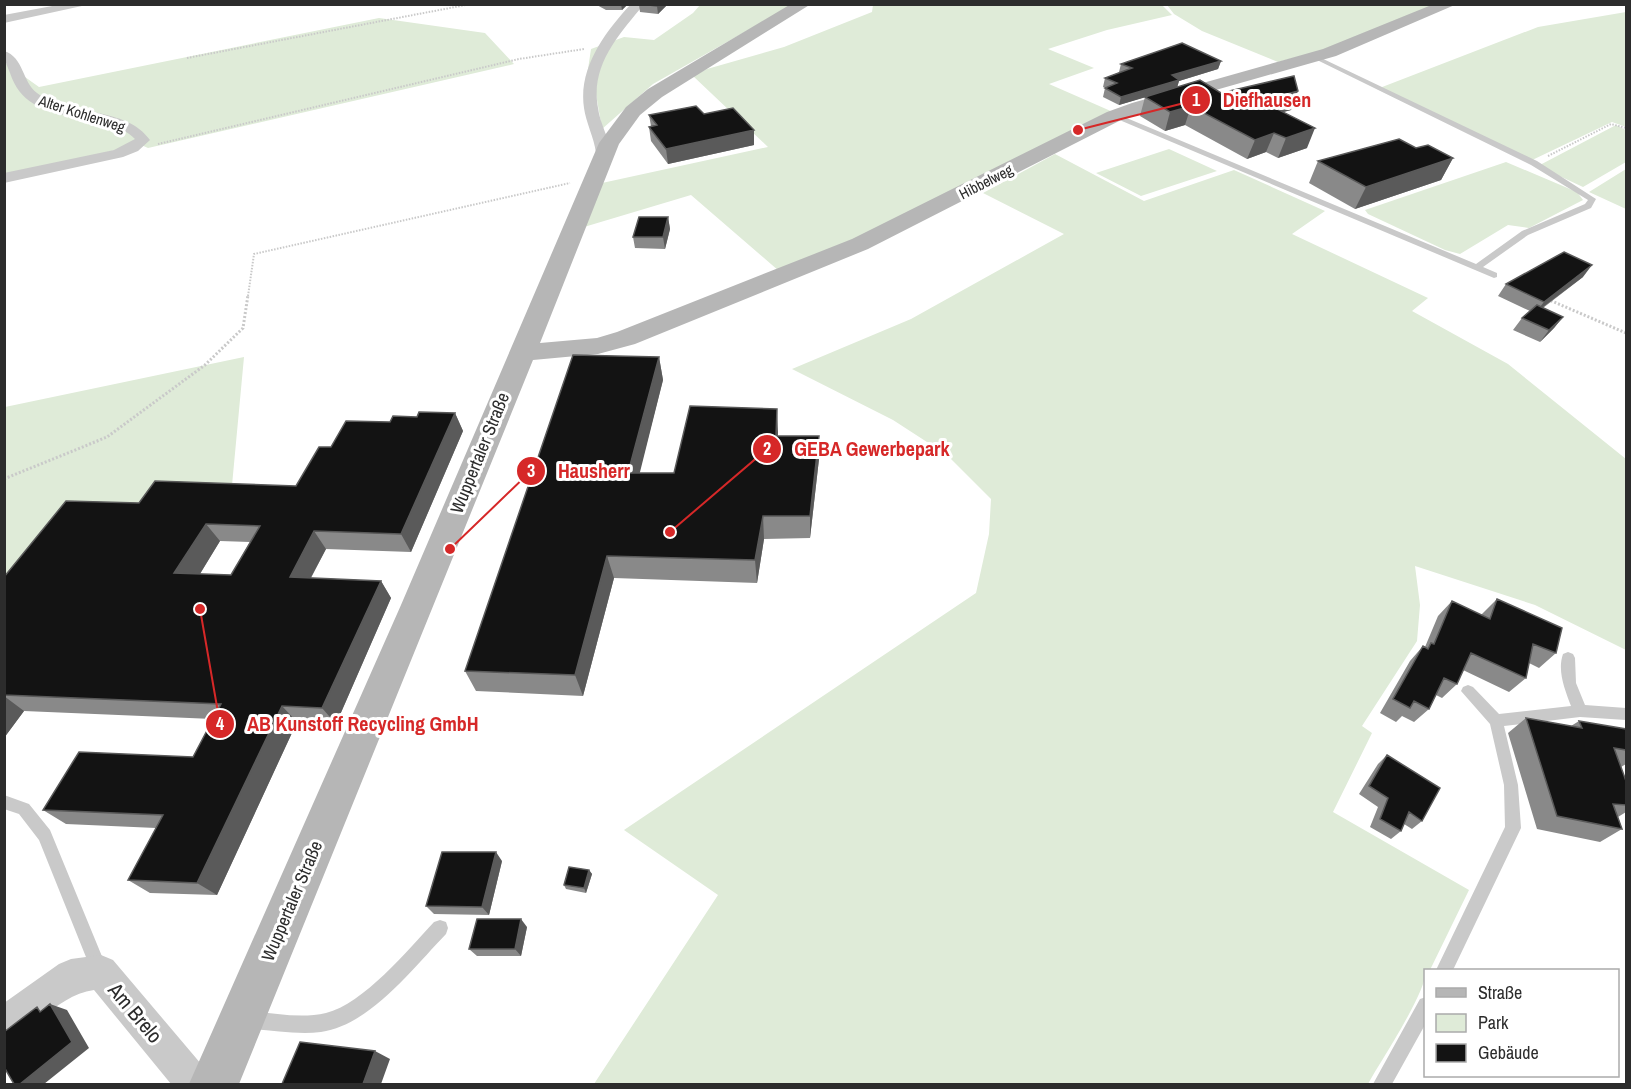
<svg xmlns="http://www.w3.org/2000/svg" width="1631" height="1089" font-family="'Archivo Narrow',sans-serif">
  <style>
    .green { fill: #dfebd8 }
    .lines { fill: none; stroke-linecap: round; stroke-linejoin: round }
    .path-far1 { stroke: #c9c9c9; stroke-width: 2; stroke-dasharray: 1.5 1.5; stroke-linecap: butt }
    .path { stroke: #c9c9c9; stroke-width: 3; stroke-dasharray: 2 2; stroke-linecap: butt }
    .lane { fill: #c9c9c9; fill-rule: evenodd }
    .street { fill: #c9c9c9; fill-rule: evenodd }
    .secondary { fill: #b6b6b6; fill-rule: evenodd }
    .wall { fill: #898989; fill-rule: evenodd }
    .shaded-wall { fill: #5a5a5a }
    .building { fill: #131313; stroke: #5a5a5a; stroke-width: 1.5; fill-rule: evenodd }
    .labels { text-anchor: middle; stroke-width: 6; stroke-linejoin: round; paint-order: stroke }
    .far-street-label { font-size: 15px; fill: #2c2c2c; stroke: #fff }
    .street-label { font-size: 18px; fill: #2c2c2c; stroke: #fff }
    .near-street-label { font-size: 21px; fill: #2c2c2c; stroke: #fff }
    .leader { fill: none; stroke: #d62828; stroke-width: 2 }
    .callout-dot { fill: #d62828; stroke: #fff; stroke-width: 2 }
    .mark-label { font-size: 18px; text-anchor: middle; font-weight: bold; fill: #fff }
    .callout-label { font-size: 20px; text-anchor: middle; font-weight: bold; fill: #d62828; stroke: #fff; stroke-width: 6; stroke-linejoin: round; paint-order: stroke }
  </style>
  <rect width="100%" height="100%" fill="#fff"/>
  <path class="green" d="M1161 4 1172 15 1107 30 1048 49 1094 68 1049 84 1113 112 852 241 779 271 691 195 584 227 602 183 768 147 693 76 707 69 784 47 872 12 873 5Z
    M700 5H792L653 84 602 129 596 94 587 76 591 49 624 37 654 40 693 13Z
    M1167 5H1439L1320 51 1278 62 1202 31 1174 14Z
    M1626 12V127L1612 122 1528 162 1377 89 1538 27Z
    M379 18 485 33 514 64 148 148 139 144 5 178 4 62 39 87Z
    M1616 125 1626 130V162L1583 187 1538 166Z
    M1169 149 1217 171 1141 196 1096 173Z
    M1055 154 1144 201 1234 170 1325 211 1292 234 1428 298 1412 311 1508 364 1626 459V650L1535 605 1415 566 1420 605 1417 641 1362 726 1372 733 1333 812 1469 890 1430 970H1426C1426 994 1381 1060 1368 1084H594L718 895 624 830 976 593 989 534 991 499 947 455 893 420 792 369 911 319 1064 234 983 193Z
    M1506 162 1577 192 1583 200 1529 228 1508 225 1460 254 1445 250 1368 214 1365 210Z
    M1626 169V209L1589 192Z
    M244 357 231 496 5 609V407Z"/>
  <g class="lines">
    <path class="path-far1" d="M187 58 471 4
      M158 144 519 59 584 49
      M1548 156 1611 124 1626 128
      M248 296 254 254 570 183"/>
    <path class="path" d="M1547 299 1626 333
      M4 479 107 437 205 365 243 328 248 295"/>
    <path class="lane" d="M1313 56H1317L1537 161 1596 199 1591 208 1528 235 1483 267 1497 273V277L1494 278 1110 116 1117 114 1476 264 1522 231 1585 204 1588 200 1531 165 1313 58Z
      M1568 652 1573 654 1575 658 1576 683 1585 705 1626 708V720L1580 717 1504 726 1518 785 1521 828 1453 970H1436L1505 827 1504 785 1490 724 1461 691 1463 687 1468 685 1473 687 1499 714 1571 706C1565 690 1557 671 1563 654Z
      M4 795 29 804 50 830 108 971 106 977 100 979 94 977 39 840 19 814 4 809Z
      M440 920 446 922 448 928 446 934C413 968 370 1025 321 1032 297 1035 272 1030 248 1029L242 1026 239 1020 242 1014 248 1011C273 1013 301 1019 326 1013 363 1004 408 950 434 922Z
      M1426 997V1023L1392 1084H1373L1420 999Z"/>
    <path class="street" d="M63 4H91L4 23V15Z
      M631 4H644C619 35 590 65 598 108 600 124 609 138 612 153L604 158 596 153C594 137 586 123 584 108 578 68 605 32 631 4Z
      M4 51C24 57 22 82 37 93 70 117 126 106 150 140L138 151 123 157 4 183V173L114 150 135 139C104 106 29 132 10 73 7 65 4 60 4 51Z
      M101 955 113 960 207 1071 212 1084H171L94 990C59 995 36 1028 4 1041V1003L59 964 71 959Z"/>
    <path class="secondary" d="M791 4H811L662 97 640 115 619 144 540 343 597 338 617 332 852 239 1107 112 1132 103 1323 49 1434 4H1457L1336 56 1170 103 1121 120 868 249 635 344 598 354 533 360 239 1084H189L401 605 599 143 626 107 648 89Z"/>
  </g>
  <path class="wall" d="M595 4H628L622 10H606Z
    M668 4 658 14 640 12 639 5Z
    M1221 61 1218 69 1179 81 1177 87 1221 93 1291 110 1283 112 1307 148 1278 158 1266 152 1247 159 1185 125 1165 131 1140 116 1145 97 1119 105 1103 97 1105 88H1106L1103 87 1105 78 1120 72H1119L1121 64Z
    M704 114 754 130V145L668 164 651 141 649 127 651 126 649 115Z
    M1453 158 1441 180 1355 209 1309 183 1318 161Z
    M668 217 670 229 665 249 635 248 633 237Z
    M1583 277 1543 308 1563 317 1554 328 1540 342 1513 330 1522 318 1530 311 1498 296 1506 284Z
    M659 357 663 380 639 473H674L778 432V436L819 459 810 538 764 539 757 583 614 578 583 696 476 691 465 671Z
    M455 413 463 431 411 552 326 549 311 578 381 581 391 598 336 724 297 722 217 895 150 893 128 880 156 828 66 824 43 810 193 757 213 719 24 711 4 738V577L139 503 296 486 331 447 390 422ZM220 541 250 542 231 575 200 574Z
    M1497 599 1556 653 1539 668 1529 663 1526 678 1509 692 1463 670 1457 684 1442 698 1436 695 1429 709 1414 722 1402 716 1396 722 1380 713 1410 661 1423 646 1425 647 1438 616 1452 601 1481 615Z
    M1526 718 1571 726 1579 721 1626 729V764L1621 767 1626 781V812L1618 817 1622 829 1600 842 1537 829 1508 733Z
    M1387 755 1422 821 1412 829 1404 824 1401 831 1391 839 1370 827 1378 807 1359 794 1378 764Z
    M502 861 489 915 434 914 426 906Z
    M589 870 592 874 586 893 566 889 564 885Z
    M527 927 521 956H477L469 949Z"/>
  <path class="shaded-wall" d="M621 4H628L622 10Z
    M659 4H668L658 14 657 6Z
    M1221 61 1218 69 1179 81 1177 88 1119 105 1121 97 1172 75Z
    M1298 91 1291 110 1254 120 1261 101Z
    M1191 106 1185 125 1165 131 1170 112Z
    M1315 128 1307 148 1278 158 1286 138Z
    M754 130V145L668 164 666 149Z
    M1274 133 1266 152 1247 159 1255 140Z
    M1453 158 1441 180 1355 209 1366 187Z
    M668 217 670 229 665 249 663 237Z
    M1592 265 1583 277 1535 313 1544 302Z
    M1563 317 1554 328 1540 342 1549 330Z
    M659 357 663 380 634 496 628 473Z
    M777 409 778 432 777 459 776 436Z
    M455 413 463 431 411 552 401 534Z
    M819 436V459L810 538V516Z
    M763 516 764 539 757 583 755 560Z
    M206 524 220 541 190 590 174 573Z
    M314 531 326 549 302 594 290 577Z
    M607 556 614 578 583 696 575 675Z
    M381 581 391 598 336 724 322 708Z
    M4 696 24 711 4 738Z
    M282 706 297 722 217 895 197 883Z
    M496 852 502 861 489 915 482 907Z
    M589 870 592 874 586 893 584 888Z
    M521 919 527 927 521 956 515 949Z
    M50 1004 67 1010 89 1048 44 1084H20Z
    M375 1051 390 1059 381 1084H363Z"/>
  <path class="building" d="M639 4H659L657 6Z
    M1182 43 1221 61 1172 75 1179 80 1121 97 1105 88 1117 83 1105 78 1132 68 1121 64Z
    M1294 76 1298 91 1261 101 1315 128 1286 138 1274 133 1255 140 1191 106 1170 112 1145 97 1200 80 1221 93Z
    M696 106 704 114 733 108 754 130 666 149 649 127 657 125 649 115Z
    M1399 139 1416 148 1428 145 1453 158 1366 187 1318 161Z
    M639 217H668L663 237H633Z
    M1564 252 1592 265 1544 302 1506 284Z
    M1537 305 1563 317 1549 330 1522 318Z
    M573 355 659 357 628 473H674L690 406 777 409 776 436H819L810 516H763L755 560 607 556 575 675 465 671Z
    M419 412 455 413 401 534 314 531 290 577 381 581 322 708 282 706 197 883 128 880 163 815 43 810 79 752 193 757 221 704 4 695V577L66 501 139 503 155 481 296 486 319 447H331L346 421 390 422 393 416 417 417ZM206 524 260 526 231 575 174 573Z
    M1497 599 1562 628 1556 653 1533 644 1526 678 1471 653 1457 684 1444 678 1429 709 1414 701 1410 708 1393 699 1423 646 1428 649 1431 643 1434 644 1452 601 1490 619Z
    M1526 718 1582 728 1579 721 1626 729V750L1614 748 1626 781V805L1613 804 1622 829 1557 816Z
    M1387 755 1440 788 1422 821 1409 812 1401 831 1380 819 1388 798 1369 786Z
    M442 852H496L482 907 426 906Z
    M569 867 589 870 584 888 564 885Z
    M477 919H521L515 949H469Z
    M50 1004 72 1042 20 1084H14L4 1067V1032L37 1007 40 1012Z
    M300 1042 375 1051 363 1084H282Z"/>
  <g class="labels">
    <g class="far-street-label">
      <text transform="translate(82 114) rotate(18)" y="5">Alter Kohlenweg</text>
      <text transform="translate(986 182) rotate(-27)" y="5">Hibbelweg</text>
    </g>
    <g class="street-label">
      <text transform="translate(480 453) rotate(-68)" y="6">Wuppertaler Straße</text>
      <text transform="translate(292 901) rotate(-67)" y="6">Wuppertaler Straße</text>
    </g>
    <g class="near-street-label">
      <text transform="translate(135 1013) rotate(50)" y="7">Am Brelo</text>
    </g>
  </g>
  <path class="leader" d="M1078 130L1196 100M670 532L767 449M450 549L531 471M200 609L220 724"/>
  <g class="callout-dot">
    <circle cx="1078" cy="130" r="6"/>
    <circle cx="670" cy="532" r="6"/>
    <circle cx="450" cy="549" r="6"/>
    <circle cx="200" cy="609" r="6"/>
    <circle cx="1196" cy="100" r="15"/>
    <circle cx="767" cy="449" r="15"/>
    <circle cx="531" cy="471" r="15"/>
    <circle cx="220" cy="724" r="15"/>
  </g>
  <g class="mark-label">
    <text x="1196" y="106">1</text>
    <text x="767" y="455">2</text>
    <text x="531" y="477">3</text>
    <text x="220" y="730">4</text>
  </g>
  <g class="callout-label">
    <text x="1267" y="107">Diefhausen</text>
    <text x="872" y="456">GEBA Gewerbepark</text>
    <text x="594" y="478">Hausherr</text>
    <text x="363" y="731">AB Kunstoff Recycling GmbH</text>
  </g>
  <rect width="1631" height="1089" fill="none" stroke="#2c2c2c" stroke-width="12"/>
  <rect x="1424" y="969" width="195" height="108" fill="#ffffff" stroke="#ababab" stroke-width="1.5"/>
  <rect x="1436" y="988" width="30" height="9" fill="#b6b6b6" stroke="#ababab" stroke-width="1.5"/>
  <text x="1478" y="999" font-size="18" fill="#2c2c2c">Straße</text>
  <rect x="1436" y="1014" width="30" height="18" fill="#dfebd8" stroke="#ababab" stroke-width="1.5"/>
  <text x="1478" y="1029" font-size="18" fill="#2c2c2c">Park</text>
  <rect x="1436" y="1044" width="30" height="18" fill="#131313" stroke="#ababab" stroke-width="1.5"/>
  <text x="1478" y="1059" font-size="18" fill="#2c2c2c">Gebäude</text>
</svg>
